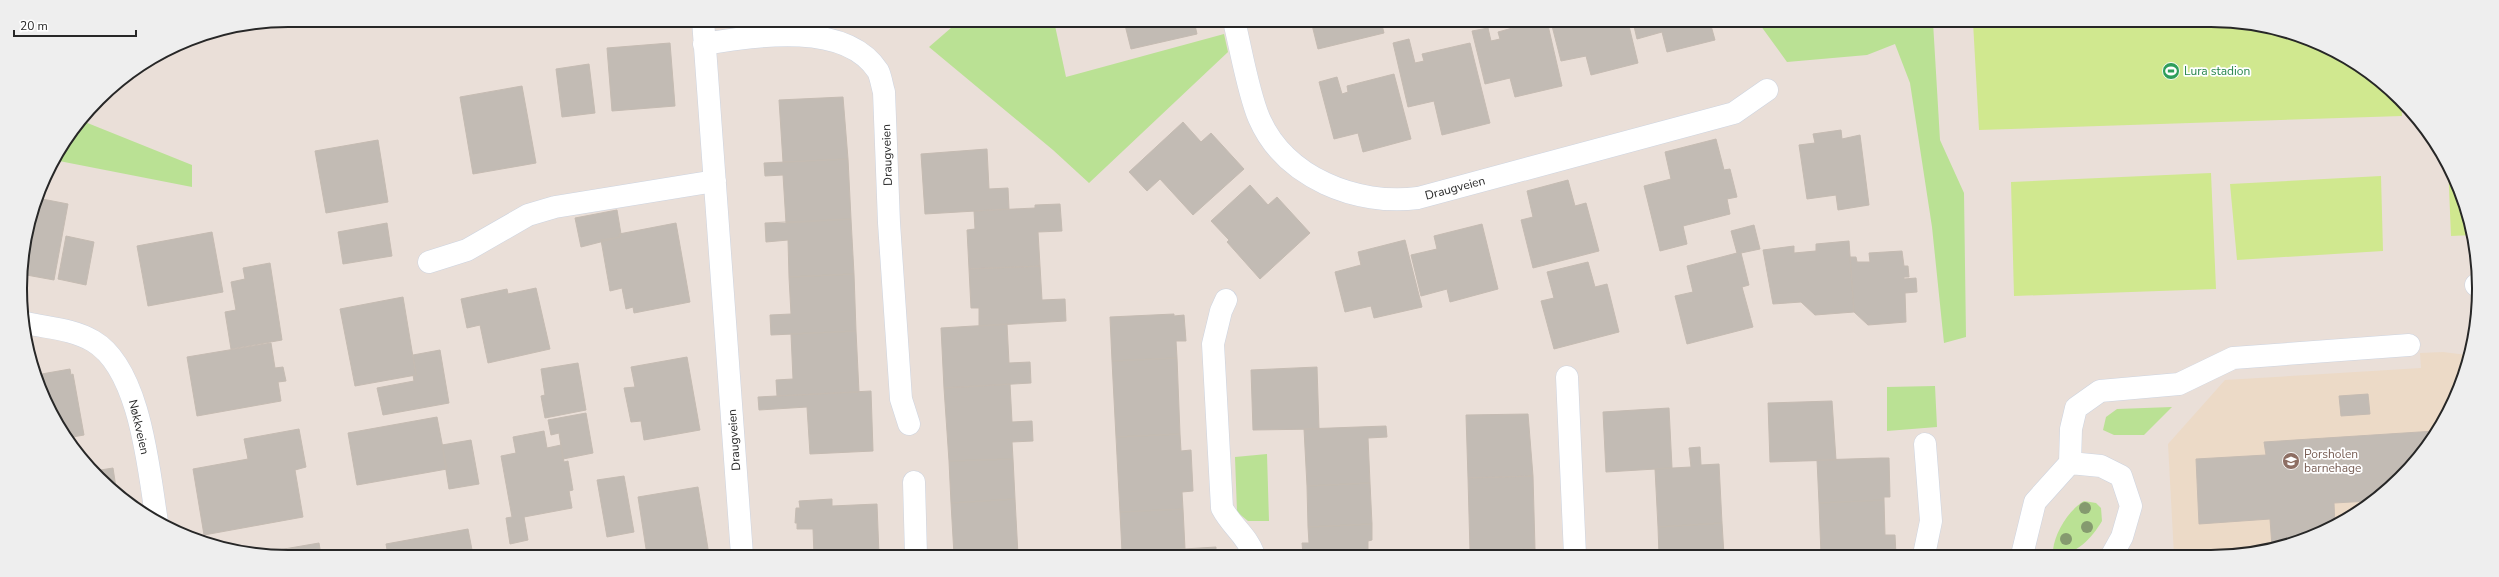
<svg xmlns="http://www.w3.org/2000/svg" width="2499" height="577" font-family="'Nunito Sans',sans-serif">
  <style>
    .education { fill: #ecdac7 }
    .green { fill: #bae194 }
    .pitch { fill: #d0e88f }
    .building { fill: #c2bbb4; stroke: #c5bbb2 }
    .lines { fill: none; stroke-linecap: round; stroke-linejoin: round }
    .minor-casing { stroke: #cdd4e0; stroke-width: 23 }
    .minor { stroke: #fff; stroke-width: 22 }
    .tree { fill: #859a6f }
    .labels { text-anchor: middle; stroke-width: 3.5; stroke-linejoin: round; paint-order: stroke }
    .leisure-label { font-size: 12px; fill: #27864d; stroke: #fff; text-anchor: start }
    .street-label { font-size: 12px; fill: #272727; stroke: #fff }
    .education-label { font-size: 12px; fill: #785e54; stroke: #fff; text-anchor: start }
    .rim { fill: none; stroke: #272727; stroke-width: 2 }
  </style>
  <rect width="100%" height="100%" fill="#eadfd8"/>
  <path class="education" d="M2443 352 2467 355 2451 407 2400 479 2329 529 2245 555H2174L2168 444 2225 380 2421 368 2420 353Z"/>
  <path class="green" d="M959 21H1054L1066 77 1224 34 1228 52 1089 183 1053 150 929 47Z
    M1758 22H1933L1940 140 1964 193 1966 337 1944 343 1932 227 1910 83 1895 44 1867 55 1787 62Z
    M80 120 192 165V187L54 160Z
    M1935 386 1937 427 1887 431V387Z
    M2172 407 2144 435H2114L2103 430 2106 417 2117 409Z
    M1267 454 1269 521H1248L1237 512 1235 457Z
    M2084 501 2096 503 2101 508 2102 521C2092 538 2076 555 2056 555L2053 550C2055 532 2069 510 2084 501Z"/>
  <path class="pitch" d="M1973 22H2246L2297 34 2345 56 2388 87 2401 101 2402 116 1979 130Z
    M2448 164 2470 219 2473 235 2451 236Z
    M2211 173 2216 289 2014 296 2011 182Z
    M2381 176 2383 251 2237 260 2230 184Z"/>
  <path class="building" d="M932 21H946L939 28Z
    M1124 21H1194L1197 34 1131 49Z
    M1311 21H1381L1384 33 1318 49Z
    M1538 21H1547L1562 86 1515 97 1510 78 1485 84 1472 31 1488 28 1491 41 1500 39 1498 32Z
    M1551 22H1628L1638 63 1591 75 1586 56 1561 61Z
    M1633 22H1710L1715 40 1667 52 1662 32 1637 39Z
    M1409 39 1415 63 1424 61 1422 54 1470 43 1490 123 1442 135 1434 101 1408 107 1393 43Z
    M670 43 675 106 612 111 607 48Z
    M589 64 595 113 562 117 556 69Z
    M1394 74 1411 139 1363 152 1358 133 1334 139 1319 82 1337 77 1342 94 1348 92 1347 86Z
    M522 86 536 163 473 174 460 97Z
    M843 97 848 159 783 162 779 100Z
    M1183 122 1201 142 1211 133 1244 169 1193 215 1160 179 1147 191 1129 172Z
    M1841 130 1842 139 1860 135 1869 205 1838 210 1836 195 1807 199 1799 145 1815 143 1813 134Z
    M1716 139 1724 170 1730 169 1737 197 1727 199 1730 214 1683 226 1687 244 1660 251 1644 186 1671 179 1665 152Z
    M378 140 388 202 326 213 315 151Z
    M987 149 989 189 1008 188 1009 209 925 214 921 154Z
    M848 159 851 219 786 223 783 175 765 176 764 163Z
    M1568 180 1575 206 1586 203 1599 251 1533 268 1521 220 1533 217 1527 191Z
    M1250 185 1268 205 1277 197 1310 233 1260 279 1227 242 1229 240 1211 221Z
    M37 198 68 204 54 280 21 274 29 219Z
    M1060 204 1062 231 1038 232 1040 266 969 269 967 230 975 229 974 211 1035 208V205Z
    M617 210 621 234H619L620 237 581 247 575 218Z
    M851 219 854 274 789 277 788 240 766 242 765 223Z
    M387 223 392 256 343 264 338 232Z
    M676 223 690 302 634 313 633 307 626 309 622 288 610 291 601 240 620 237 619 234Z
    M1482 224 1498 289 1450 302 1447 289 1421 296 1411 255 1437 249 1434 236Z
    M1754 225 1760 249 1741 253 1749 285 1742 287 1753 327 1687 344 1675 296 1693 292 1687 266 1737 253 1731 231Z
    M212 232 223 292 148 306 137 246Z
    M66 236 94 242 86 285 58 279Z
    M1405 240 1422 307 1374 318 1371 306 1345 312 1335 272 1361 265 1358 252Z
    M1849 241 1854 312 1815 315 1801 302 1773 304 1763 250 1794 246V253L1816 251V244Z
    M1902 251 1904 266H1908L1909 277H1904V279L1916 278 1917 292 1905 293 1906 322 1868 325 1854 312 1850 257H1856L1857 262H1870L1869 253Z
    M1588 262 1595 287 1607 284 1619 332 1554 349 1541 301 1554 298 1547 272Z
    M270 263 282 340 231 349 225 312 236 310 231 282 245 279 243 268Z
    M1040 266 1042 300 1065 299 1066 321 979 326V308H971L969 269Z
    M854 274 856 331 771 335 770 315 791 314 789 277Z
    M536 288 550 349 488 363 480 325 467 328 461 299 507 289 508 294Z
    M403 297 416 375 355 386 340 309Z
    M1174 314V316L1184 315 1186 341H1176L1177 358 1112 361 1110 317Z
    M1007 324 1009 363 1030 362 1031 383 944 388 941 328Z
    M856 331 859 392 777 396 776 380 793 379 791 334Z
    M271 343 275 368 283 367 286 381 278 382 281 401 197 416 187 357Z
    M440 350 449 403 383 415 377 388 414 381 413 375H416L413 355Z
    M687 357 700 430 644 440 641 421 631 422 624 388 635 387 631 367Z
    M1177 358 1180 434 1116 437 1112 361Z
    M578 363 586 410 545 418 541 396 545 395 541 369Z
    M1317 367 1319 429 1253 430 1251 370Z
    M70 369 71 375 73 374 84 435 67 438 48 407 36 375Z
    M1010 384 1012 422 1032 421 1033 441 1012 442 1013 459 949 461 944 388Z
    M871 391 873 451 810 454 807 407 759 410 758 397Z
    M2368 394 2370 414 2341 416 2339 396Z
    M1832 401 1836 460 1770 462 1768 403Z
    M1669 408 1672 468 1606 472 1603 412Z
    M586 413 593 453 563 459 559 433 551 435 548 420Z
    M1528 414 1533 476 1468 478 1466 415Z
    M437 417 447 469 357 485 348 433Z
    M1386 426 1387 437 1368 438 1370 483 1307 486 1304 429Z
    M299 429 306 467 295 470 303 517 204 535 193 469 248 459 244 439Z
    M544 431 547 448 561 445 564 462 568 461 573 490 569 491 572 508 524 517 528 540 510 544 506 518 512 517 501 456 516 453 513 437Z
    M2435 431 2400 479 2369 501 2334 503 2335 525 2329 529 2272 547 2270 519 2199 524 2196 459 2266 455 2264 442Z
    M1180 434 1181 451 1191 450 1193 491 1182 492 1183 509 1120 512 1116 437Z
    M471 440 479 484 449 489 442 445Z
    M1700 447 1701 465 1719 464 1722 523 1658 527 1655 469 1691 467 1689 448Z
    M1881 458H1889L1890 497H1884V500L1819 503 1817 460Z
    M1013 459 1015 499 951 503 949 461Z
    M113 468 117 494 94 471Z
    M624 476 634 532 607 537 597 480Z
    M1533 476 1535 549 1470 551 1468 478Z
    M1370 483 1372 524 1308 527 1307 486Z
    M698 487 709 555H647L638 497Z
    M832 499V506L877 504 879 555H814L813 529H797V523H795L796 508H800L799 501Z
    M1015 499 1018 555H954L951 503Z
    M1884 500 1885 535H1895L1896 555H1821L1819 503Z
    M1183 509 1185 549 1122 552 1120 512Z
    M1722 523 1724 555H1659L1658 527Z
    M1372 524V540L1368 541V555H1303L1302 543H1309L1308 527Z
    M468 529 473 555H388L386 544Z
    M319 543 321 555H262L261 553Z
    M1216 547V555H1152V551Z
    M1535 549V555H1470V551Z"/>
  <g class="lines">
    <g class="minor-casing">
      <path id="minor" d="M703 20 742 555
        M1234 21C1241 49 1248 92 1259 118 1285 178 1357 206 1418 198L1734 113 1767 90
        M704 44C754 36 845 20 878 71 881 77 882 86 884 92L889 223 901 399 909 424
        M429 262 467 250 528 215 555 207 715 181
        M2476 285H2478
        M1226 300 1221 311 1213 344 1222 508C1232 527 1246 534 1254 555
        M26 323C48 328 73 329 93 341 141 369 149 473 157 522
        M1567 377 1575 555
        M2070 463 2071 429 2076 408 2100 391 2179 384 2233 358 2409 345
        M2070 463 2101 466 2121 476 2131 506 2122 537 2112 555
        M914 482 916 555
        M1924 555 1931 521 1925 444
        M2022 555 2035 502 2070 463"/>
    </g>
    <use href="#minor" class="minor"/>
  </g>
  <g class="tree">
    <circle cx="2085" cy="508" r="6"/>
    <circle cx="2087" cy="527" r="6"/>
    <circle cx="2066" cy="539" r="6"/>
  </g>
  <defs>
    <g id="stadium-disc" transform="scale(0.9)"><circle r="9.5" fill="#2e9e5b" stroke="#fff"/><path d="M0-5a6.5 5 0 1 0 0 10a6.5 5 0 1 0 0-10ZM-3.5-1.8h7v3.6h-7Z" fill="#fff"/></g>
    <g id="school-disc" transform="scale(0.9)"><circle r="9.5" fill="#8d6e63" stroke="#fff"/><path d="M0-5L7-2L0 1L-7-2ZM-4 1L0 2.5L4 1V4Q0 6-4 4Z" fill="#fff"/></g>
  </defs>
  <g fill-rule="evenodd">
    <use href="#stadium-disc" x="2171" y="71"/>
    <use href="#school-disc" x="2291" y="461"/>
  </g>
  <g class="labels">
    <g class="leisure-label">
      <text x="2184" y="75">Lura stadion</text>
    </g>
    <g class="street-label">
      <text transform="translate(887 155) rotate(-92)" y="4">Draugveien</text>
      <text transform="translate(1455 188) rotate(-15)" y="4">Draugveien</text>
      <text transform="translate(139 427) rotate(77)" y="4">Nøkkveien</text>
      <text transform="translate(734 440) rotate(-94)" y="4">Draugveien</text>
    </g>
    <g class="education-label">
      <text x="2304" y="458">Porsholen<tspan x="2304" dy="14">barnehage</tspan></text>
    </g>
  </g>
  <path d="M0 0H2499V577H0ZM288 27H2211A261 261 0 0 1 2472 288V289A261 261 0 0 1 2211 550H288A261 261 0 0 1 27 289V288A261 261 0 0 1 288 27Z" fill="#eee" fill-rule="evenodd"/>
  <path class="rim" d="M288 27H2211A261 261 0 0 1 2472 288V289A261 261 0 0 1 2211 550H288A261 261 0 0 1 27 289V288A261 261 0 0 1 288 27Z"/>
  <path d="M14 30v6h122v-6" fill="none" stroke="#272727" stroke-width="2"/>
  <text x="20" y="30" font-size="12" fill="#272727" stroke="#ffffff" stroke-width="3" paint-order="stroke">20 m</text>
</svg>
